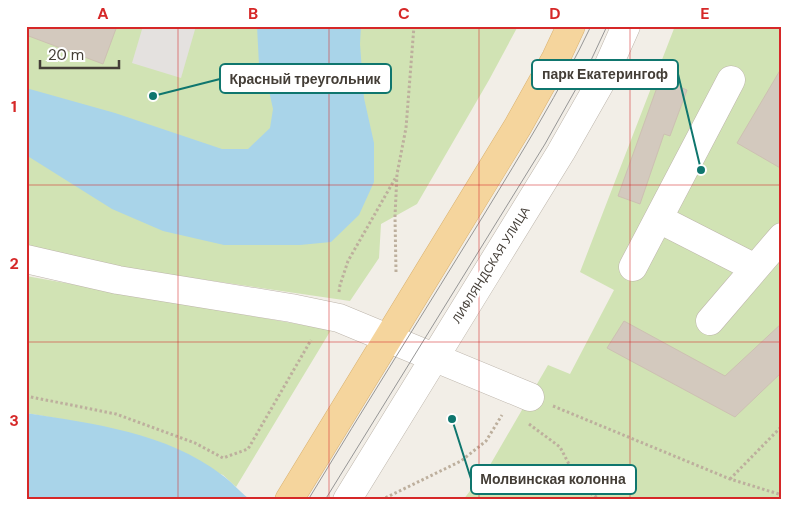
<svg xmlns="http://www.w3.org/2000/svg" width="808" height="526" font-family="'DM Sans',sans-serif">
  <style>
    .green { fill: #d1e3b4 }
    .parking { fill: #e4e1df }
    .water { fill: #a9d4e9 }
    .building { fill: #d3c9be; stroke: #cdc0b2 }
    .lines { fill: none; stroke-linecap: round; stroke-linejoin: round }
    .minor-casing { stroke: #bdb5ab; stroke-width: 29 }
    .major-casing { stroke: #d9b16f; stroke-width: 29 }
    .path { stroke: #bdaf9d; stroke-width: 3; stroke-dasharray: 2.5 2.5; stroke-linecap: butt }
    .minor { stroke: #fff; stroke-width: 28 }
    .major { stroke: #f5d59d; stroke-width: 28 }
    .tram { stroke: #969696; stroke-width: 1 }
    .grid { fill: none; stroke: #d62828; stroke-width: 1; stroke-opacity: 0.55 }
    .labels { text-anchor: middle; stroke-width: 5; stroke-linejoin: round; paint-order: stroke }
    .street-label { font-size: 12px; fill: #443e37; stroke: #fff }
    .leader { fill: none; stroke: #0f766e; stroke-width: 2 }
    .callout-dot { fill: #0f766e; stroke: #fff; stroke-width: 2 }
    .callout { fill: #fff; stroke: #0f766e; stroke-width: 2 }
    .callout-label { font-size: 14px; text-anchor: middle; font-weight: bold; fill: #443e37 }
    .neatline { fill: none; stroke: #d62828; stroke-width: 2 }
    .grid-label { font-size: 16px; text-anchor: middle; font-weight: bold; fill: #d62828 }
  </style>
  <rect width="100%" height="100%" fill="#f2eee7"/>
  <path class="green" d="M26 26H518L489 80 417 204 381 224 379 258 350 301 131 269 26 249Z
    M675 26H782V500H463L490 465 548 365 570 374 614 290 580 272Z
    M26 276 331 330 236 487 223 475 72 421 26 413Z"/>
  <path class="parking" d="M143 26H196L181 78 132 63Z"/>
  <path class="water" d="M257 26H361L360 44 364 98 374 143V182L359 215 331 242 300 245H224L163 231 112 209 26 155V88L115 113 222 149H248L270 128 273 109 269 91 259 65Z
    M26 413C94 424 166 432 222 475 231 481 239 491 248 498L252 500H26Z"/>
  <path class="building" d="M26 26H117L103 64 26 35Z
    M782 67V169L737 143Z
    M660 79 687 90 670 136 664 134 640 204 618 196Z
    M624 321 725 376 782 323V372L735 417 607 348Z"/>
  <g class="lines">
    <g class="minor-casing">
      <path id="minor" d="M659 219 755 268
        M26 259 118 280 291 308 339 318 530 397
        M633 267 731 80
        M710 321 782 237
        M347 500 561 152 602 80 626 26"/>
    </g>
    <g class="major-casing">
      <path id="major" d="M289 500 518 126 556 58 571 26"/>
    </g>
    <path class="path" d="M396 272 395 216 397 174 406 128 414 26
      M339 292 340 285 348 261 396 177
      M26 396 116 414 195 443 223 458 248 449 311 340
      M553 406 730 479 782 495
      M529 424 560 447 581 487 601 500
      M730 479 782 426
      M381 500 461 461 486 441 502 415"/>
    <use href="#minor" class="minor"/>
    <use href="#major" class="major"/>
    <path class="tram" d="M308 500C366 404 426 309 485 213 522 152 560 91 591 26
      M325 500 545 144 586 71 607 26"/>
  </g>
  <path class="grid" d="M178 26V500M329 26V500M479 26V500M630 26V500M26 185H782M26 342H782"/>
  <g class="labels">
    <g class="street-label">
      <text transform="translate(491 265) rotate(-58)" y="4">ЛИФЛЯНДСКАЯ УЛИЦА</text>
    </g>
  </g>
  <path class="leader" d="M701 170L678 74M153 96L220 79M452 419L471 479"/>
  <g class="callout-dot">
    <circle cx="701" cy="170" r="5"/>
    <circle cx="153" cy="96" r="5"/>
    <circle cx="452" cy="419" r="5"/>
  </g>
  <g class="callout">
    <rect x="532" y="60" width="146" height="29" rx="5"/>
    <rect x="220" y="64" width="171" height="29" rx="5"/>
    <rect x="471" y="465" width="165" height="29" rx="5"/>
  </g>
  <g class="callout-label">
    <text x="605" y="79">парк Екатерингоф</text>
    <text x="305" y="84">Красный треугольник</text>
    <text x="553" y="484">Молвинская колонна</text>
  </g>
  <rect width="808" height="526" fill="none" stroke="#ffffff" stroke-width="55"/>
  <path d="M40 60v8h79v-8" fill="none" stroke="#443e37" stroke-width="2.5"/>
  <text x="48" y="60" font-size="15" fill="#443e37" stroke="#ffffff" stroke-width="4" paint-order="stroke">20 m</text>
  <rect x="28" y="28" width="752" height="470" class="neatline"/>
  <g class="grid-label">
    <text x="103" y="19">A</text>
    <text x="253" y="19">B</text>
    <text x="404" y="19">C</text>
    <text x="555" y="19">D</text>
    <text x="705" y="19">E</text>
    <text x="14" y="112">1</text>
    <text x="14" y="269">2</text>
    <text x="14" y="426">3</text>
  </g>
</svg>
